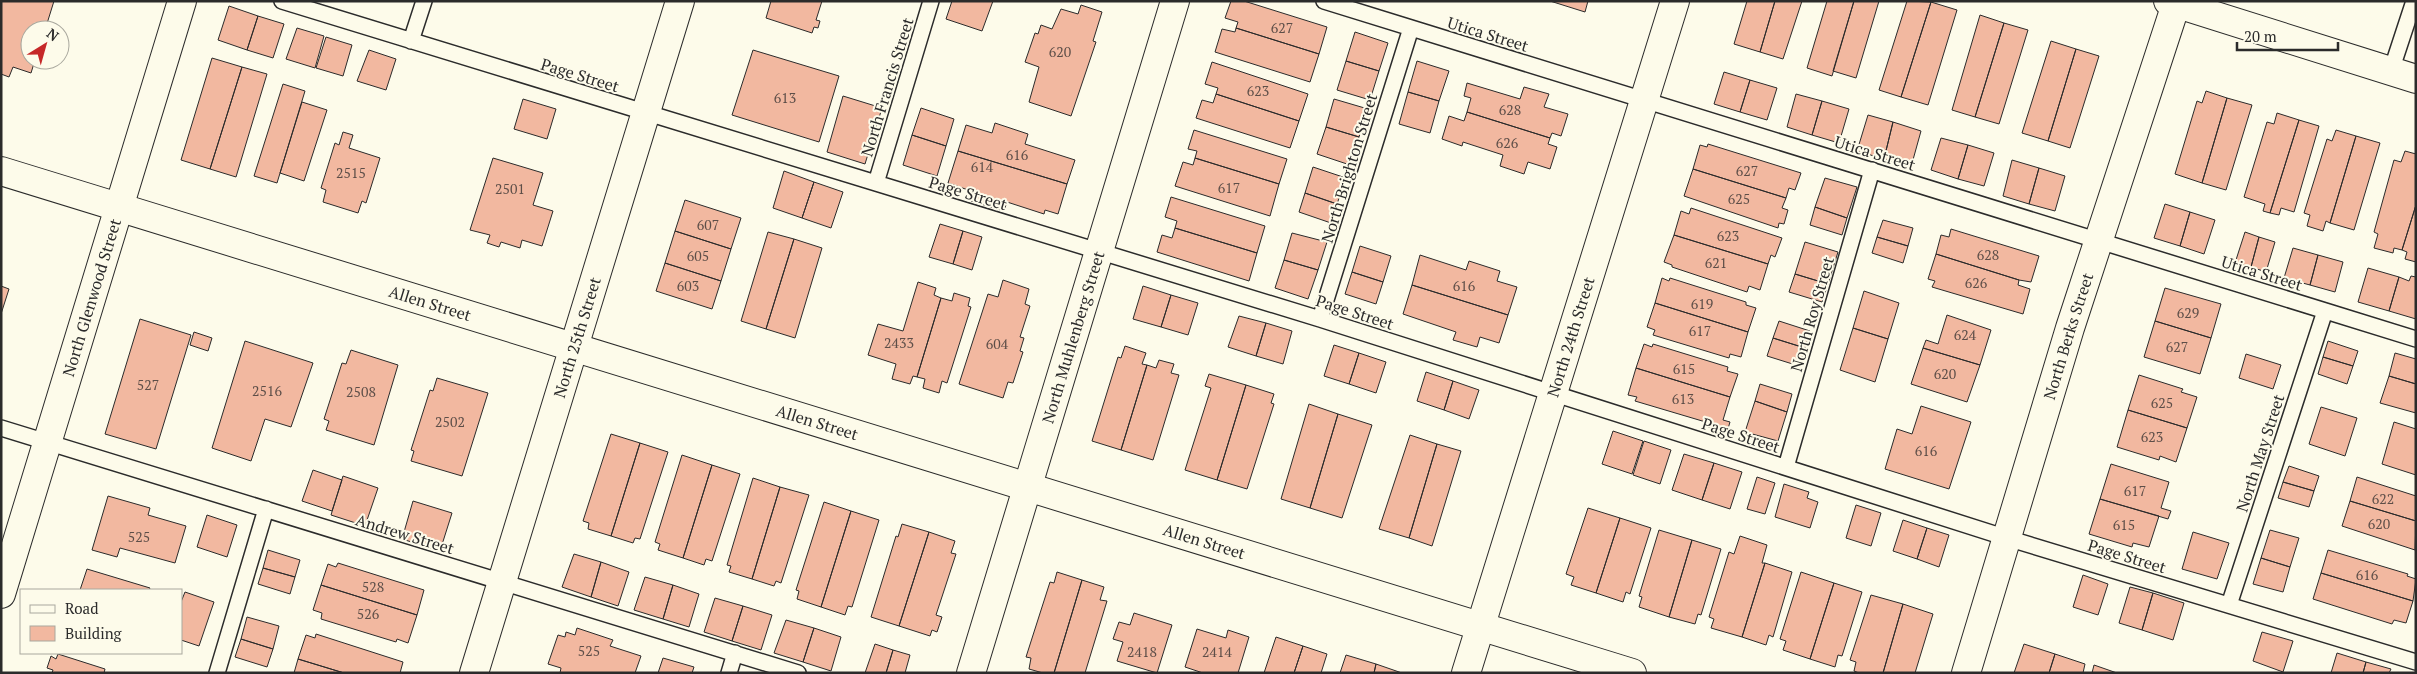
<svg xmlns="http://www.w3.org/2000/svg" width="2417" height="674" font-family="'PT Serif',serif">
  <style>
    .building { fill: #f2b8a0; stroke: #2b2b2b }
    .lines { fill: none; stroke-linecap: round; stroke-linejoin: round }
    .service-casing { stroke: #2b2b2b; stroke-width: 18 }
    .minor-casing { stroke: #2b2b2b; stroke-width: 30 }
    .primary-casing { stroke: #2b2b2b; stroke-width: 30 }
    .service { stroke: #fdfbea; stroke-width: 15 }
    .minor { stroke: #fdfbea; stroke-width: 28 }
    .primary { stroke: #fdfbea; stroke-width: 28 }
    .labels { text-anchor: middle; stroke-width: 4; stroke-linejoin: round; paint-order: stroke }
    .number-label { font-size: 14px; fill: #5d4e48 }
    .street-label { font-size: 16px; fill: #2b2b2b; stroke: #fdfbea }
  </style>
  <rect width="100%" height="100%" fill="#fdfbea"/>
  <path class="building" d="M1 1H54L45 30H30V60H35L31 73 13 67 9 77 1 74Z
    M771 1H822L816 20 820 21 818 28 814 27 812 33 766 18Z
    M952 1H993L982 31 946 19Z
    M1231 1H1244L1327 27 1319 54 1236 28 1238 22 1225 18Z
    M1550 1H1588L1585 12Z
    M1747 1H1775L1760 52 1734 44Z
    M1775 1H1802L1783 59 1760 52Z
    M1827 1H1854L1832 76 1807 68Z
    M1854 1H1879L1856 78 1833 71Z
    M1907 1 1931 2 1901 97 1879 90Z
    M1931 2 1957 10 1928 105 1901 97Z
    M1081 5 1102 12 1093 41 1096 42 1071 116 1029 102 1039 67 1025 62 1035 33 1038 34 1041 25 1052 29 1061 9 1078 14Z
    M229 6 258 16 247 50 218 40Z
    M1980 15 2004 23 1975 117 1952 110Z
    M258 16 284 24 273 58 247 50Z
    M2004 23 2028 30 1999 124 1975 117Z
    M297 28 324 36 315 68 286 59Z
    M1236 28 1319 54 1310 82 1215 52 1222 29 1235 32Z
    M1355 32 1388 43 1379 71 1346 61Z
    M326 37 352 45 343 76 316 68Z
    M2051 41 2076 49 2048 141 2022 133Z
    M2076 49 2099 56 2070 148 2048 141Z
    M369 50 396 59 386 90 357 81Z
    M753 50 839 76 819 142 732 115Z
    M212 58 242 67 210 169 181 160Z
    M1346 61 1379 71 1370 100 1337 90Z
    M1417 61 1449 71 1439 101 1408 92Z
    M1212 62 1308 94 1299 121 1216 94 1218 88 1205 84Z
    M242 67 267 74 236 177 210 169Z
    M1724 72 1750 80 1740 112 1714 104Z
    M1750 80 1777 88 1767 120 1740 112Z
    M1467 83 1520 99 1524 87 1549 94 1544 107 1568 114 1561 136 1552 133 1550 138 1467 112 1471 98 1464 96Z
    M283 84 305 91 277 183 254 176Z
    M2206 91 2227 98 2202 183 2175 174 2197 101 2202 103Z
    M1408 92 1439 101 1430 133 1399 124Z
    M1216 94 1299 121 1290 148 1196 118 1202 100 1213 103Z
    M1796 94 1822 101 1812 135 1787 127Z
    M843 96 882 108 865 164 827 152Z
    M2227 98 2252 105 2226 190 2202 183Z
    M523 99 556 109 547 139 514 129Z
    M1334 99 1368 109 1359 137 1326 127Z
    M1822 101 1849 109 1839 143 1812 135Z
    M302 102 327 110 304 181 280 173Z
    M921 108 954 119 946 146 912 135Z
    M1467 112 1550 138 1548 144 1557 147 1550 169 1528 162 1524 174 1500 166 1503 155 1463 142 1462 146 1442 139 1449 116 1464 121Z
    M2277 113 2299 120 2270 213 2263 211 2265 204 2244 197 2267 122 2274 124Z
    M1868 115 1893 122 1884 159 1857 151Z
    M2299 120 2319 126 2294 212 2281 208 2279 215 2270 213Z
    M1893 122 1921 131 1911 167 1884 159Z
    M995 123 1028 134 1025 144 1075 160 1067 184 958 151 966 125 992 133Z
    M1326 127 1359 137 1350 165 1317 154Z
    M1194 130 1287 159 1279 184 1195 158 1197 151 1188 149Z
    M2336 130 2356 136 2330 223 2326 221 2323 231 2307 226 2310 215 2304 213 2327 139 2332 141Z
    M343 132 353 135 349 148 380 158 366 203 362 201 358 213 323 202 326 190 321 188 335 143 339 145Z
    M912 135 946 146 937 176 903 165Z
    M2356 136 2380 143 2354 230 2330 223Z
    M1941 138 1968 145 1958 179 1931 170Z
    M1708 144 1801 173 1795 190 1789 188 1786 198 1693 169 1700 145 1707 147Z
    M1968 145 1994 153 1984 186 1958 179Z
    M958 151 1067 184 1058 214 1045 210 1044 214 1007 202 1004 211 971 201 974 192 948 183Z
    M2405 151 2416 154V205L2402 250 2394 248 2393 253 2374 248 2378 234 2374 232 2394 160 2401 162Z
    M493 158 543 173 533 205 553 211 542 246 522 240 520 248 501 242 499 247 487 243 490 235 470 230Z
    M1195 158 1279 184 1270 216 1175 186 1183 162 1193 165Z
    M2012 160 2039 168 2029 204 2003 196Z
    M1313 167 1346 178 1337 204 1305 193Z
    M2039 168 2065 176 2055 211 2029 204Z
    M1693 169 1786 198 1782 208 1788 210 1784 224 1779 223 1778 228 1684 196Z
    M784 171 814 182 802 218 773 208Z
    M1825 178 1857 187 1847 218 1815 207Z
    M814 182 843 192 831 228 802 218Z
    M1305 193 1337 204 1331 223 1299 212Z
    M1171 197 1265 226 1257 253 1175 228 1177 221 1165 217Z
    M685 200 741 218 731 249 675 231Z
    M2165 204 2190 212 2180 246 2154 238Z
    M2416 205V262L2405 259 2407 252 2402 250Z
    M1815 207 1847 218 1842 235 1810 225Z
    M1691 208 1782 238 1775 257 1771 255 1768 264 1674 235 1681 211 1689 214Z
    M2190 212 2215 220 2204 254 2180 246Z
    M1883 220 1913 228 1908 246 1877 237Z
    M940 224 963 231 953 264 929 257Z
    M1175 228 1257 253 1249 281 1157 252 1162 235 1172 238Z
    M1951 229 2039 256 2031 282 2019 280 1936 254 1941 235 1949 237Z
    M675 231 731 249 721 281 665 263Z
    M963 231 982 237 972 270 953 264Z
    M768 232 794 239 766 329 741 321Z
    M2245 232 2259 237 2251 267 2235 263Z
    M1292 233 1327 242 1318 270 1284 260Z
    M1674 235 1768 264 1760 290 1749 286 1747 292 1672 267V265L1664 262Z
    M1877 237 1908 246 1903 263 1872 253Z
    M2259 237 2275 242 2266 272 2251 267Z
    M794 239 822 248 795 338 766 329Z
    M1805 242 1838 252 1828 284 1795 274Z
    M1360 246 1391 256 1383 282 1352 272Z
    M2293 248 2318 255 2310 285 2284 278Z
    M1936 254 2019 280 2018 285 2030 289 2023 314 1932 287 1935 281 1928 279Z
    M1420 255 1466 270 1469 261 1500 271 1497 281 1517 287 1508 315 1412 285Z
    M2318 255 2343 262 2335 292 2310 285Z
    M1284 260 1318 270 1308 299 1275 288Z
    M665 263 721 281 712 309 656 291Z
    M2368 268 2399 277 2389 311 2358 302Z
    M1352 272 1383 282 1376 304 1345 294Z
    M1795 274 1828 284 1822 302 1789 292Z
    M2411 276 2416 277V319L2389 311 2399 277 2409 281Z
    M1662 278 1669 281 1670 278 1746 302V305L1756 308 1748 332 1655 303Z
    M1003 280 1029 289 1025 304 1030 306 1020 337 1024 338 1020 351 1023 352 1013 383 1008 382 1003 398 959 384 988 294 998 297Z
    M918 282 936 288 934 295 941 298 917 377 913 376 910 384 892 379 896 364 868 355 878 324 903 331Z
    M1412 285 1508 315 1499 343 1480 337 1477 347 1453 340 1456 332 1403 314Z
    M1 286 9 289 1 314Z
    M1143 286 1171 295 1161 327 1133 319Z
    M2165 288 2221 304 2211 338 2155 321Z
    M1864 291 1899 303 1888 339 1853 328Z
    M954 293 970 298 968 306 971 307 947 383 942 381 939 393 923 388 925 379 917 377 941 298 952 301Z
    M1171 295 1198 303 1188 335 1161 327Z
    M1655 303 1748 332 1741 357 1730 354 1729 358 1653 335 1655 330 1647 327Z
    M1947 315 1991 330 1980 365 1923 348 1926 340 1938 344Z
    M1239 316 1266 323 1256 356 1228 347Z
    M140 319 191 335 156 449 105 434Z
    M1779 321 1810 331 1805 348 1773 338Z
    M2155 321 2211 338 2200 374 2144 357Z
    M1266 323 1292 331 1283 364 1256 356Z
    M1853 328 1888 339 1875 382 1840 370Z
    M194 332 212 338 208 351 190 345Z
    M1773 338 1805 348 1799 366 1767 356Z
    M245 341 313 363 291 427 265 419 251 461 212 448Z
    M2328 341 2358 351 2353 366 2323 357Z
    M1644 344 1652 347 1653 344 1728 367 1727 371 1738 374 1730 397 1636 368Z
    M1334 345 1359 353 1349 384 1324 376Z
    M1125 346 1146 353 1142 364 1147 365 1121 450 1092 441 1118 357 1121 358Z
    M1923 348 1980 365 1967 402 1911 384Z
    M351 350 398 365 374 445 326 430 329 421 324 419 342 363 346 364Z
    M1359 353 1386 362 1376 393 1349 384Z
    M2395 353 2416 359V384L2389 376Z
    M2246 354 2281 365 2273 389 2239 378Z
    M2323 357 2353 366 2347 384 2318 374Z
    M1159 360 1174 364 1171 373 1179 375 1153 460 1121 450 1147 365 1156 368Z
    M1636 368 1730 397 1723 420 1730 422 1727 432 1708 427 1709 423 1635 401 1637 397 1628 395Z
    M1426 372 1453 381 1444 410 1417 401Z
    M1209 374 1246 385 1217 480 1185 470 1211 388 1205 386Z
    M2139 375 2183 389 2181 392 2197 397 2187 428 2128 410Z
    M2389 376 2416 384V413L2380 403Z
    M437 378 488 393 462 476 411 461 414 451 411 450 430 390 433 391Z
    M1453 381 1479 390 1469 419 1444 410Z
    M1760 384 1792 394 1787 412 1755 401Z
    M1246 385 1274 394 1271 403 1274 404 1247 489 1217 480Z
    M1755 401 1787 412 1778 441 1745 432Z
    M1309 404 1338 414 1310 508 1281 499Z
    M1921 406 1971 422 1949 489 1885 469 1897 429 1912 434Z
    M2321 407 2357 418 2345 456 2309 444Z
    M2128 410 2187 428 2176 462 2160 456 2159 460 2117 447Z
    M1338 414 1372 425 1342 518 1310 508Z
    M2394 422 2416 429V475L2382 464Z
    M1613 431 1643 441 1632 474 1602 464Z
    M611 434 640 443 611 536 588 529 589 523 583 521Z
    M1410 435 1437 444 1409 538 1379 529Z
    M1644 441 1671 450 1660 484 1633 475Z
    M640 443 668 452 640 539 635 538 633 543 611 536Z
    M1437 444 1461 451 1432 546 1409 538Z
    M1684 454 1714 463 1702 500 1672 490Z
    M682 455 712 465 683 558 658 550 660 544 655 542Z
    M1714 463 1742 472 1730 509 1702 500Z
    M2111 464 2169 482 2161 508 2171 511 2168 519 2100 499Z
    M712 465 740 474 712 561 706 559 704 565 683 558Z
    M2289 466 2319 476 2314 491 2283 482Z
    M313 470 342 480 332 511 302 501Z
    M343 476 378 488 365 526 331 515Z
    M1757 477 1775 483 1765 514 1747 509Z
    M2357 477 2416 496V521L2350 501Z
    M753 478 780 487 752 579 729 572 731 566 727 565Z
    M2283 482 2314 491 2309 507 2278 498Z
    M1784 484 1809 492 1807 498 1818 502 1810 528 1775 517Z
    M780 487 809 495 781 583 776 581 774 586 752 579Z
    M108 496 150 508 148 515 186 526 175 563 120 548 117 557 92 550Z
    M2100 499 2159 516 2149 547 2133 543 2132 547 2089 534Z
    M413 501 452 513 440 551 402 539Z
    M2350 501 2416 521 2415 550 2342 526Z
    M824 502 851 511 821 607 797 599 799 591 796 590Z
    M1856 505 1881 513 1871 546 1846 538Z
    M1588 508 1620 518 1596 593 1571 585 1574 577 1566 574Z
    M851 511 879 520 852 607 848 606 845 615 821 607Z
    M207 515 237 525 227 557 197 547Z
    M1620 518 1651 528 1630 594 1626 592 1623 602 1596 593Z
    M1903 520 1927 528 1917 559 1893 551Z
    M902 524 929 532 899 626 871 617 896 536 898 537Z
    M1927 528 1949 535 1939 567 1917 559Z
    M1659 530 1692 540 1669 617 1639 607 1642 597 1639 596Z
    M2270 530 2299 538 2290 567 2261 558Z
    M929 532 955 541 951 553 956 554 936 615 942 617 937 632 932 630 930 636 899 626Z
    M2193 532 2229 543 2217 579 2182 569Z
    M1740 536 1767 545 1762 563H1765L1742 637 1711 628 1714 619 1709 617 1729 552 1734 554Z
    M1692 540 1721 549 1701 615 1698 614 1695 624 1669 617Z
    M268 550 300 560 295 577 263 568Z
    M2328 550 2408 574 2407 576 2416 579 2413 601 2321 573Z
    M574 554 601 562 591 597 562 587Z
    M2261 558 2290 567 2283 592 2253 584Z
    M601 562 629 572 618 606 591 597Z
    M338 563 424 590 417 615 321 585 328 564 336 567Z
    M1765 563 1792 572 1773 637 1769 635 1766 645 1742 637Z
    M263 568 295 577 290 594 258 584Z
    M87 569 150 588 149 590H80Z
    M1057 572 1082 580 1054 673H1043L1029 669 1031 658 1026 657 1050 582 1054 583Z
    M1801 572 1834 583 1810 659 1783 650 1786 641 1780 639Z
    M2321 573 2413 601 2406 623 2394 620 2392 624 2313 599Z
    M2083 575 2108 584 2098 615 2073 607Z
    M645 577 673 585 663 619 634 610Z
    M1082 580 1104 587 1100 600 1107 601 1085 673H1054Z
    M1834 583 1862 592 1842 656 1838 655 1835 667 1810 659Z
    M321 585 417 615 408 643 397 639 396 642 321 619 322 613 313 610Z
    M673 585 699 594 689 627 663 619Z
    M2130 587 2153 593 2142 630 2119 623Z
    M185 592 214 602 199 646 181 640V602Z
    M2153 593 2184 603 2173 640 2142 630Z
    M1871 595 1903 604 1883 673H1859L1854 671 1856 662 1850 660Z
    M715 598 743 606 732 641 704 632Z
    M1903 604 1933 614 1915 673H1883Z
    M743 606 772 615 761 650 732 641Z
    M1134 613 1172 625 1157 673 1117 661 1123 642 1113 639 1119 622 1130 625Z
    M247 617 279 626 273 649 241 639Z
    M786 620 814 628 803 662 774 653Z
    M577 628 613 640 610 646 641 656 635 673H560L561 668 548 664 558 635 565 637 566 632 575 635Z
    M814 628 841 637 831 671 803 662Z
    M1197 629 1226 638 1228 630 1249 637 1238 673H1203L1185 667Z
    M2262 632 2293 641 2283 672 2253 661Z
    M316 634 403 662 400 673H344L298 659 306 635 315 638Z
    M1276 637 1303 646 1294 673H1264Z
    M241 639 273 649 267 667 235 657Z
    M875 644 893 650 886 673H865Z
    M2024 644 2055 654 2049 673H2014Z
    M1303 646 1327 654 1321 673H1294Z
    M893 650 910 655 905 673H886Z
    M2337 653 2366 662 2363 673H2331Z
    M58 654 105 669 104 673H52L53 670 47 668 51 656 56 659Z
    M2055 654 2085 664 2083 673H2049Z
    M1346 655 1376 664 1374 673H1340Z
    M663 658 694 667 692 673H658Z
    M298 659 344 673H294Z
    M2366 662 2391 669 2389 673H2363Z
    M1376 664 1402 673H1374Z
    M2094 665 2117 673H2092Z"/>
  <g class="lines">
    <g class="service-casing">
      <path id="service" d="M282 1 1320 319 2007 538 2416 662
        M1324 1 2416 339
        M411 41 424 1
        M2391 71 2414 1
        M876 183 931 1
        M1320 319 1411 28
        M1 428 798 673
        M1786 467 1872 170
        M2229 605 2325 311
        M217 673 266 509
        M729 673 735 653"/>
    </g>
    <g class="minor-casing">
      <g id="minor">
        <path id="s1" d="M1 171 1632 673"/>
        <path id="s2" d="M1 594 182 1"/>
        <path id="s3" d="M474 673 680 1"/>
        <path id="s4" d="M971 673 1175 1"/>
        <path id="s5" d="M1466 673 1675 1"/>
        <path id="s6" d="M1966 673 2070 328 2177 1"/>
      </g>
    </g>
    <g class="primary-casing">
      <path id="primary" d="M2168 1 2416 79"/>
    </g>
    <use href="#service" class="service"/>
    <use href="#minor" class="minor"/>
    <use href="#primary" class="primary"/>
  </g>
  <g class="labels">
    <g class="number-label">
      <text x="1282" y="33">627</text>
      <text x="1060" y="57">620</text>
      <text x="1258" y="96">623</text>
      <text x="785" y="103">613</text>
      <text x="1510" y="115">628</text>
      <text x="1507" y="148">626</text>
      <text x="1017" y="160">616</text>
      <text x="982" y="172">614</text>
      <text x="1747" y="176">627</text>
      <text x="351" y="178">2515</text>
      <text x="1229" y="193">617</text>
      <text x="510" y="194">2501</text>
      <text x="1739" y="204">625</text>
      <text x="708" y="230">607</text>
      <text x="1728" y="241">623</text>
      <text x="1988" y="260">628</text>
      <text x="698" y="261">605</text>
      <text x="1716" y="268">621</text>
      <text x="1976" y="288">626</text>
      <text x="688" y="291">603</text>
      <text x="1464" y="291">616</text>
      <text x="1702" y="309">619</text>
      <text x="2188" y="318">629</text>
      <text x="1700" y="336">617</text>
      <text x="1965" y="340">624</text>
      <text x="899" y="348">2433</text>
      <text x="997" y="349">604</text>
      <text x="2177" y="352">627</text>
      <text x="1684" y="374">615</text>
      <text x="1945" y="379">620</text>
      <text x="148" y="390">527</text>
      <text x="267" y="396">2516</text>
      <text x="361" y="397">2508</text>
      <text x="1683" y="404">613</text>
      <text x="2162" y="408">625</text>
      <text x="450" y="427">2502</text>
      <text x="2152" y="442">623</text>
      <text x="1926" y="456">616</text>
      <text x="2135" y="496">617</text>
      <text x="2383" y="504">622</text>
      <text x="2379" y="529">620</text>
      <text x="2124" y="530">615</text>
      <text x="139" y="542">525</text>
      <text x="2367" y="580">616</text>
      <text x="373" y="592">528</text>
      <text x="368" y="619">526</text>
      <text x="589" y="656">525</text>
      <text x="1142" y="657">2418</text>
      <text x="1217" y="657">2414</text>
    </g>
    <g class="street-label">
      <text transform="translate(1488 34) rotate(17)" y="6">Utica Street</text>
      <text transform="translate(580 75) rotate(17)" y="6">Page Street</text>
      <text transform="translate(887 87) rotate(-73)" y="6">North Francis Street</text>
      <text transform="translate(1875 153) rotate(17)" y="6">Utica Street</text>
      <text transform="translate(1349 168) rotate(-73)" y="6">North Brighton Street</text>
      <text transform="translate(968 193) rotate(17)" y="6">Page Street</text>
      <text transform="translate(2262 273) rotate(17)" y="6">Utica Street</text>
      <text dy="6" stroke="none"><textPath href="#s2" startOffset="310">North Glenwood Street</textPath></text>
      <text dy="6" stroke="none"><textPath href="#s1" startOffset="449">Allen Street</textPath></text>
      <text transform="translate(1355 312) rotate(18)" y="6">Page Street</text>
      <text transform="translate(1812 314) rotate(-74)" y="6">North Roy Street</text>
      <text dy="6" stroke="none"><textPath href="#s6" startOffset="352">North Berks Street</textPath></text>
      <text dy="6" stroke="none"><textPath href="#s3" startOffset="351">North 25th Street</textPath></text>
      <text dy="6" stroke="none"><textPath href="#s4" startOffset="351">North Muhlenberg Street</textPath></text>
      <text dy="6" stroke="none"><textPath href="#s5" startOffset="352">North 24th Street</textPath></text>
      <text dy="6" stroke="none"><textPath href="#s1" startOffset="854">Allen Street</textPath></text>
      <text transform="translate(1741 435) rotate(18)" y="6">Page Street</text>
      <text transform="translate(2260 453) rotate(-72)" y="6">North May Street</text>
      <text transform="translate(405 534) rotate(17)" y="6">Andrew Street</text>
      <text dy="6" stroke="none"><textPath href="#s1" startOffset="1259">Allen Street</textPath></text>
      <text transform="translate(2127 556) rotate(17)" y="6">Page Street</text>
    </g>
  </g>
  <rect width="2417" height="674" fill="none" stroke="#2b2b2b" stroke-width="5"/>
  <rect x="20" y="589" width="162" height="65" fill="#fdfbea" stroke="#a9a89e"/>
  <rect x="30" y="605" width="25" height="8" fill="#fdfbea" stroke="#a9a89e"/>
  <text x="65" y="614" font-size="15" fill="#2b2b2b">Road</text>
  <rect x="30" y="626" width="25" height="15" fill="#f2b8a0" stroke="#a9a89e"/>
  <text x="65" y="639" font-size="15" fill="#2b2b2b">Building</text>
  <g transform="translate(45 45) rotate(37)"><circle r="24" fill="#fdfbea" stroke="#a9a89e"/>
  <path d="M0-4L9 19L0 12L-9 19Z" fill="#c62828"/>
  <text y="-8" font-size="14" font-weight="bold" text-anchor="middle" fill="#2b2b2b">N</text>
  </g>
  <path d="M2237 42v8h101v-8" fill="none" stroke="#2b2b2b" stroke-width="2.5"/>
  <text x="2244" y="42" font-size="15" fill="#2b2b2b" stroke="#fdfbea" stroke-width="4" paint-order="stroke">20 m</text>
</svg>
